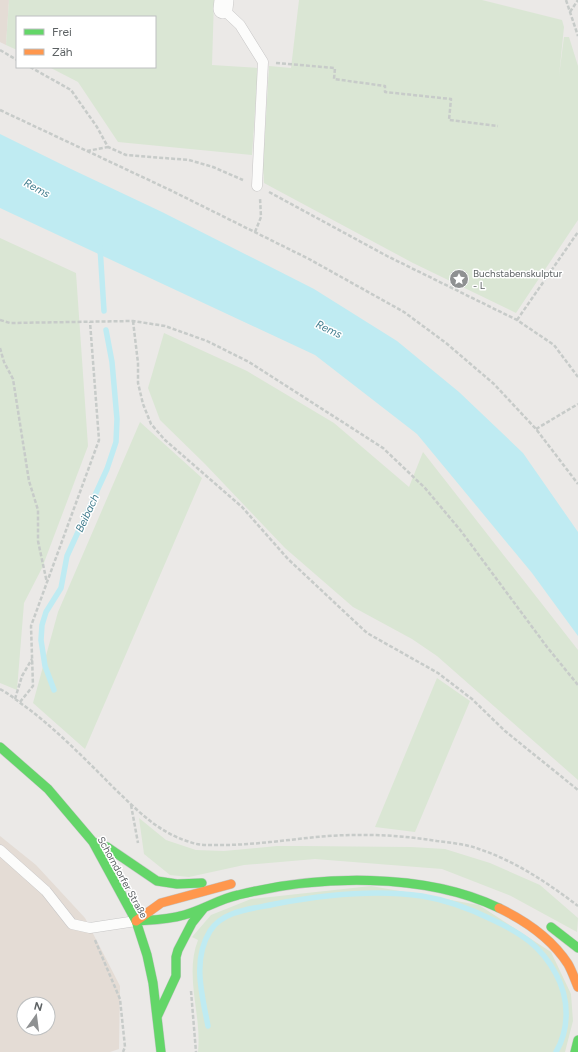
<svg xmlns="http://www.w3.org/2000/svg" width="578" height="1052" font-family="Figtree,sans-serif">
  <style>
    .commercial { fill: #e4dcd5; fill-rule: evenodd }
    .green { fill: #dae6d4 }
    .water { fill: #bfebf2 }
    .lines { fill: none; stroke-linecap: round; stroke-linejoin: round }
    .stream { stroke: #bfebf2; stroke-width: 5.5 }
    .lane-casing { stroke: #c8c7c7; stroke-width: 11 }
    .street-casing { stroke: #c8c7c7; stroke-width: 20 }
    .fast-casing { stroke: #c7c7c7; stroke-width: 10 }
    .slow-casing { stroke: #c7c7c7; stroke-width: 10 }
    .path { stroke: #c7cbc9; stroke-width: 2.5; stroke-dasharray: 4 2; stroke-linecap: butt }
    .lane { stroke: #fcfcfb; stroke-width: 10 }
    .street { stroke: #fcfcfb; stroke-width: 19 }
    .fast { stroke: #63d668; stroke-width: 9 }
    .slow { stroke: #ff974d; stroke-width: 9 }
    .labels { text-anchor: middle; stroke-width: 3; stroke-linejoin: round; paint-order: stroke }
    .poi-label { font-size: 10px; fill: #5d6264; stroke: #fff; text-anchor: start }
    .street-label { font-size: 10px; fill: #5d6264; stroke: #fff }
    .water-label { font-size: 11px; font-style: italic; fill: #417d8e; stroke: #fff }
  </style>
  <rect width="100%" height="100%" fill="#ebe9e7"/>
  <path class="commercial" d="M0 0H9L6 45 0 42Z
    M0 836 36 865 85 918 120 986 119 1049 110 1052H0ZM24 1004H48V1028H24Z"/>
  <path class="green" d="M9 0H214L212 65 258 68 252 155 118 142 78 82 49 67H155V17H17V50L6 45Z
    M299 0H482L562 20 564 27 559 76 564 37H569L578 66V220L516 313 413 263 264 183 263 167 269 66 291 68Z
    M0 238 76 273 88 446 42 568 24 603 17 690 0 683Z
    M164 333 247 371 334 423 409 487 423 452 578 650V780L437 656 412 639 353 607 285 548 205 464 160 420 148 388Z
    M140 422 202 478 85 749 33 703 58 612Z
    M437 678 470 701 415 832 375 827Z
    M139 818 166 840 196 850 224 851 277 846H300L411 847 445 849 490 863 540 885 578 918 577 932 511 896 442 869 315 859 244 865 189 877 170 875 144 854Z
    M371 886 479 905 551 952 571 994 573 1021 565 1052H198C202 1015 184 976 198 940L192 937 211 915 251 899Z"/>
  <path class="water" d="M0 134 71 169 162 212 314 289 397 341 459 392 523 453 578 532V636L532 573 417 434 315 355 0 208Z"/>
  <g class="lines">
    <path class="stream" d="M100 247 104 311
      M54 690 45 666 41 640 42 625 46 612 61 588 67 556 107 469 116 442 117 419 112 362 106 330
      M208 1026C202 995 192 960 210 931 223 910 253 909 275 904 322 895 373 889 422 896 447 900 471 909 493 920 521 933 541 946 556 974 569 998 570 1028 556 1052"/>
    <g class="lane-casing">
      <path id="lane" d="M223 9 240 25 263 62 257 186
        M0 850 46 891 72 924 90 928 136 921"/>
    </g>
    <g class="street-casing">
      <path id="street" d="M223 9 224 0"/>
    </g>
    <g class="fast-casing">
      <path id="fast" d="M0 747 48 789 93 842 136 921 147 955 153 983 161 1052
        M93 842 107 847 157 881 177 884 202 883
        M136 921C152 920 168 920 184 915 203 910 219 899 238 895 318 875 424 872 499 908
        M551 927 578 948
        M157 1017 176 976V957L178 950 192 923 204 908
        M575 1052 578 1040"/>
    </g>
    <g class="slow-casing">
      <path id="slow" d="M499 908C526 921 552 939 568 964 572 971 575 980 578 987
        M136 921 161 903 231 884"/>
    </g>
    <path class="path" d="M566 0 578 36
      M570 12 578 0
      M0 50 17 60
      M276 63 335 68 334 79 385 86V92L451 99 449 120 498 126
      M30 67 71 90 97 127 108 147 126 155 189 160 213 167 243 180
      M0 110 170 190 309 259 404 312 446 343 494 384 536 429 578 484
      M87 151 108 147
      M269 192 387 256 517 320 554 345 578 377
      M255 232 261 217 260 198
      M0 320 10 323 133 321 165 326 207 341 249 362 383 448 425 488 461 531 547 647 578 685
      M517 320 578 232
      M133 321 138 363V383L143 404 151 424 165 440 242 507 288 559 367 633 438 673 472 699 505 731 578 790
      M0 348 4 362 13 379 29 481 38 510V541L47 583
      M536 429 578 404
      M0 689C11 695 20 703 30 710 61 734 88 762 116 790 138 811 159 833 190 842 200 846 211 845 222 845 250 845 279 841 307 838 350 833 394 834 437 841 451 843 466 844 479 849 515 861 548 883 578 906
      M15 699 22 676 32 659
      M20 702 33 686 31 626 99 440 90 322
      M131 805 138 843
      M95 940 120 999 125 1047 123 1052
      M191 991 196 1052"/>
    <use href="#lane" class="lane"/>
    <use href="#street" class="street"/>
    <use href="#fast" class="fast"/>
    <use href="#slow" class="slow"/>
  </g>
  <defs>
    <g id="sight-disc" transform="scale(1)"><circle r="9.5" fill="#8f9192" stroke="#fff"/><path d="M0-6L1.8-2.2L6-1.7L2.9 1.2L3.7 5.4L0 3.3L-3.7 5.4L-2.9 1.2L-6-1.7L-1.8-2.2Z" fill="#fff"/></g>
  </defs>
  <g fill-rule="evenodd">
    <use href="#sight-disc" x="459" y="279"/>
  </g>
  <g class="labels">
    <g class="poi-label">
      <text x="473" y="277">Buchstabenskulptur<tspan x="473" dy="12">- L</tspan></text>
    </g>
    <g class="street-label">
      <text transform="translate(123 877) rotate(61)" y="4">Schorndorfer Straße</text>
    </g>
    <g class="water-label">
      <text transform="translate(37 188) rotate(28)" y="4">Rems</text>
      <text transform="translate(329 329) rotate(25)" y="4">Rems</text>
      <text transform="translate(87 513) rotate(-65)" y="4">Beibach</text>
    </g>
  </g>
  <rect x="16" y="16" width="140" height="52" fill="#ffffff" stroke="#bec0c1"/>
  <rect x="24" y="29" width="20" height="6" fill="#63d668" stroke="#bec0c1"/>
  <text x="52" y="36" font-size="12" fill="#5d6264">Frei</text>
  <rect x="24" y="49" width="20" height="6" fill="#ff974d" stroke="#bec0c1"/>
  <text x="52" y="56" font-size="12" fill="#5d6264">Zäh</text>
  <g transform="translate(36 1016) rotate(14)"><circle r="19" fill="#ffffff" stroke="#bec0c1"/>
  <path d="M0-3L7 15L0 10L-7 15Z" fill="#8f9192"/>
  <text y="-6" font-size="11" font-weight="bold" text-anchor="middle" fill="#5d6264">N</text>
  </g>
</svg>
